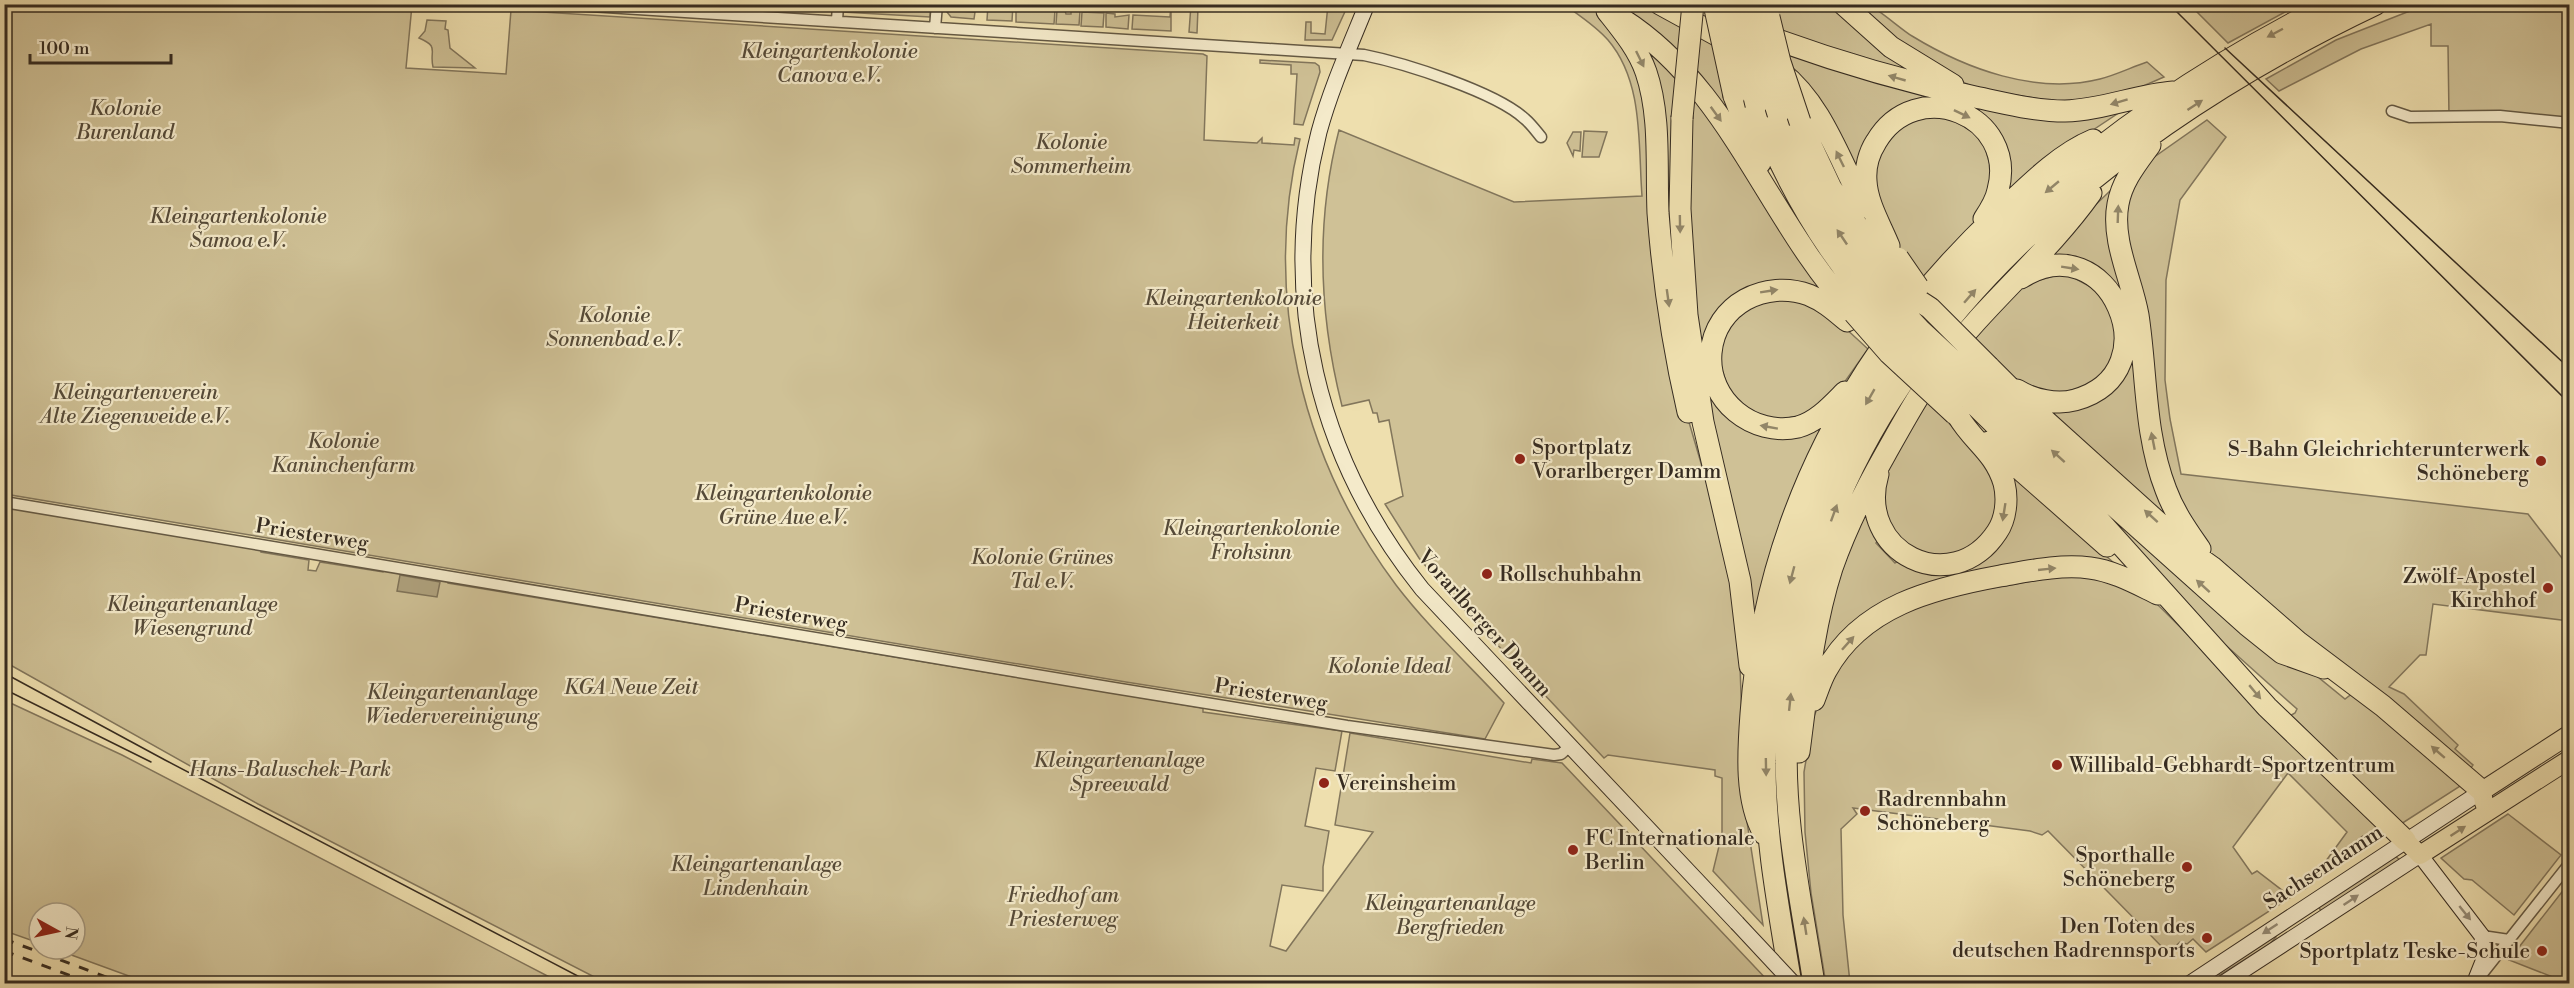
<svg xmlns="http://www.w3.org/2000/svg" width="2574" height="988" font-family="'Libre Bodoni',serif">
  <style>
    .green { fill: #cfc196; stroke: #82765c; stroke-width: 1.5 }
    .water { fill: #afa27e; stroke: #7f7359; stroke-width: 1.5 }
    .lines { fill: none; stroke-linecap: round; stroke-linejoin: round }
    .street-casing { stroke: #645944; stroke-width: 13 }
    .secondary-casing { stroke: #362c21; stroke-width: 17 }
    .primary-casing { stroke: #362c21; stroke-width: 20 }
    .highway-casing { stroke: #362c21; stroke-width: 23 }
    .street { stroke: #f4eaca; stroke-width: 10 }
    .secondary { stroke: #f4eaca; stroke-width: 15 }
    .primary { stroke: #eedfae; stroke-width: 18 }
    .highway { stroke: #eedfae; stroke-width: 21 }
    .tram { stroke: #362c21; stroke-width: 1.5 }
    .rail { stroke: #362c21; stroke-width: 3; stroke-dasharray: 10 10; stroke-linecap: butt }
    .secondary-bridge-casing { stroke: #362c21; stroke-width: 17; stroke-linecap: butt }
    .highway-bridge-casing { stroke: #362c21; stroke-width: 23; stroke-linecap: butt }
    .secondary-bridge { stroke: #f4eaca; stroke-width: 15 }
    .highway-bridge { stroke: #eedfae; stroke-width: 21 }
    .oneway { fill: #928668 }
    .oneway2 { fill: #958b76 }
    .poi-dot { fill: #8f2418; stroke: #f4eaca; stroke-width: 2 }
    .labels { text-anchor: middle; stroke-width: 4.5; stroke-linejoin: round; paint-order: stroke }
    .park-label { font-size: 21px; font-style: italic; fill: #554a38; stroke: #f4eaca }
    .poi-label { font-size: 21px; fill: #362c21; stroke: #f4eaca; text-anchor: start }
    .street-label { font-size: 21px; fill: #362c21; stroke: #f4eaca }
  </style>
  <rect width="100%" height="100%" fill="#eedfae"/>
  <filter id="stains"><feTurbulence type="fractalNoise" baseFrequency=".00333" numOctaves="4"/><feColorMatrix values="0 0 0 0 .2 0 0 0 0 .09 0 0 0 0 .02 0 0 0 .5 -.17"/></filter>
  <radialGradient id="worn" r=".72"><stop offset=".6" stop-color="#630" stop-opacity="0"/><stop offset="1" stop-color="#630" stop-opacity=".3"/></radialGradient>
  <path class="green" d="M948 4 958 5V11L975 12 974 19 951 17 947 12Z
    M4 5H412L406 68 506 74 511 10 1203 54 1207 56 1204 140 1257 143 1262 138V143L1294 145 1295 138 1300 139C1262 294 1301 458 1396 585 1428 627 1468 664 1504 703L1485 739 1126 682 5 494Z
    M844 5V4L931 5 930 17 843 12Z
    M988 5H1013L1012 21 987 20Z
    M1171 5V31L1132 29 1133 15 1170 17Z
    M1191 5H1206V8H1198L1197 33 1189 32Z
    M1328 5H1348L1332 40H1305L1306 22H1311V33L1325 34Z
    M1565 5H1587L1602 16 1642 73 1684 405 1725 545 1739 637 1745 809 1763 925 1713 871 1722 834V778L1715 776V770L1608 755 1604 758 1445 589 1419 558 1385 504 1403 496 1389 420 1379 422 1377 413H1373L1369 400 1342 406C1319 315 1315 223 1339 130L1514 202 1642 196C1638 145 1644 82 1608 40 1596 26 1580 16 1565 5Z
    M1613 5H1647L1713 38 1745 144Z
    M1772 5H1835L1922 74 1782 37Z
    M1849 5C1855 5 1862 3 1868 5 1875 6 1903 31 1912 36 1966 69 2036 95 2100 79 2116 75 2132 67 2147 62L2164 77 2141 87 2071 104 1978 89 1934 69Z
    M2190 5H2298L2228 43Z
    M2425 5H2565L2570 43 2569 123 2449 116 2448 46H2431V24L2361 49 2279 91 2266 79 2336 40Z
    M1016 8 1055 10 1054 24 1016 22Z
    M1057 10 1065 11 1066 14H1071V11H1080L1079 25 1056 24Z
    M1082 12 1104 13 1103 27 1081 26Z
    M1106 13 1115 14V17L1129 15 1128 29 1106 27Z
    M427 20 446 21 445 29 448 30 450 48 475 68 433 67C429 50 440 47 419 38L425 31Z
    M1635 36 1679 78 1684 335Z
    M1784 49 1897 83 2123 110 2087 134 2005 199 2002 147 1922 101 1860 177 1791 75Z
    M1260 60 1315 63 1319 66 1320 72 1303 125 1294 124 1297 74H1291V65L1260 63Z
    M1691 91 1831 299 1805 287 1715 320 1728 415 1824 422 1753 642 1692 313 1688 119Z
    M1943 114 1982 137 1994 179 1975 221 1924 277 1890 238 1879 215 1874 165 1899 124Z
    M2207 120 2226 137 2180 200 2166 280 2165 380 2170 419 2181 474 2528 514 2565 562 2564 582 2569 595V621L2433 604 2426 655H2420L2389 687 2404 694 2458 745 2455 749 2473 765 2469 771 2328 658 2210 553 2169 483 2128 255 2123 205 2150 160Z
    M1584 131 1607 132 1599 157H1582Z
    M1573 132H1581L1580 151 1574 150 1573 156 1567 143Z
    M2112 189 2126 301 2038 260Z
    M2065 273 2104 294 2119 338 2106 371 2089 386 2055 394 2020 382 2009 374 1971 335 2022 285Z
    M1798 298 1843 326 1868 349 1839 390 1811 414 1770 421 1731 398 1717 353 1733 317 1754 302Z
    M2132 348 2178 530 2040 405 2069 407Z
    M1925 399 1995 470 1999 520 1955 559 1904 549 1878 501 1881 478Z
    M2025 439 2345 699 2353 693 2465 783 2401 824 2288 717 2295 713 2297 709 2221 641Z
    M2009 469 2124 572 2109 567 1932 588 1817 668 1825 617 1866 505 1870 524 1878 541 1876 543 1895 563 1898 561C1906 566 1914 571 1923 572 1951 577 1992 567 2004 538 2009 526 2008 485 2009 469Z
    M5 507 261 549V552L309 560 308 570 316 571 320 562 383 572 384 569 448 580V583L1203 708V712L1342 731 1335 771 1316 768 1305 826 1329 831 1323 867V891L1282 885 1270 946 1286 951 1373 832 1335 825 1350 733 1531 763 1532 759 1562 763 1770 983H606L258 804 5 662Z
    M2090 571 2156 603 2385 830 2367 842 2363 836C2349 845 2342 859 2326 869L2325 867C2318 871 2314 883 2305 889L2300 884 2307 876H2315L2347 832 2288 773 2233 847 2252 874 2257 871 2291 897 2206 952 2193 939 2187 944 2180 942 2168 953 2048 831 2042 835 2030 831 1853 808 1857 814 1841 829 1843 915 1850 983 1826 984 1811 893 1805 832 1804 772 1813 719 1824 691 1848 648 1916 601Z
    M4 700 122 755 561 983H148L55 949H75V913H39V943L5 931Z
    M2508 814 2561 855 2514 915 2472 880 2464 879 2441 858Z
    M2395 856 2400 860 2321 911 2318 906Z
    M2565 888 2570 891 2569 984 2563 983V981L2509 960Z
    M2274 934 2276 937 2270 944 2220 975 2218 973Z"/>
  <path class="water" d="M400 575 440 582 437 597 397 591Z"/>
  <g class="lines">
    <g class="street-casing">
      <path id="street" d="M558 4 1364 55C1404 63 1496 92 1525 119 1531 124 1536 131 1541 137
        M837 21 838 4
        M935 28 937 4
        M2392 111 2410 117 2500 116 2570 123
        M4 502 1108 687 1347 726 1554 755 1561 754 1570 746
        M2482 936 2509 940
        M2482 974 2570 863"/>
    </g>
    <g class="secondary-casing">
      <path id="secondary" d="M1367 4C1350 46 1331 88 1319 132 1278 296 1317 458 1422 589L1737 923
        M2189 984 2482 791
        M2222 984 2420 855 2482 936 2484 959 2474 984"/>
    </g>
    <g class="primary-casing">
      <path id="primary" d="M2484 803 2482 791 2570 734
        M2405 840 2420 855 2570 759"/>
    </g>
    <g class="highway-casing">
      <path id="highway" d="M1660 4 1733 44
        M1843 4 1891 47 1953 85
        M1607 11C1622 30 1638 49 1646 72 1661 116 1656 167 1658 213 1663 279 1673 347 1688 412
        M1622 19C1731 88 1769 223 1854 313
        M1761 34C1831 60 1902 81 1975 97 2005 103 2034 111 2065 111 2102 110 2136 95 2173 92
        M1781 72C1823 105 1840 162 1865 207
        M1734 96 1760 163
        M1756 105C1782 176 1818 239 1866 297
        M1778 114C1802 176 1835 232 1877 284
        M1682 118 1680 209 1687 315 1703 422 1740 581 1750 666
        M1800 122 1831 188 1888 270
        M2150 145C2137 163 2122 181 2118 204 2111 241 2132 280 2138 315 2147 374 2144 434 2166 490 2174 512 2187 530 2200 549
        M1889 246C1881 226 1867 203 1866 181 1865 168 1869 153 1876 142 1916 74 2018 115 1998 190 1996 201 1990 210 1984 219
        M1989 367 2017 395 2191 552 2212 567 2298 642 2383 706 2482 791
        M1977 383 2247 625 2282 653 2324 668
        M2017 390C2033 400 2057 405 2075 400 2175 372 2108 221 2021 278
        M1845 392C1832 405 1817 422 1798 427 1753 437 1707 401 1711 353 1715 304 1766 279 1809 295 1824 301 1835 311 1847 321
        M1967 397 2021 450 2087 507 2267 707 2405 840
        M1989 442 2107 546
        M1878 474C1855 553 1952 600 1997 532 2006 519 2008 499 2004 483 1994 451 1973 442 1958 416
        M1814 700C1818 690 1821 680 1826 671 1861 606 1934 588 2000 576 2029 571 2061 564 2090 568 2114 571 2137 584 2158 594
        M1799 752C1807 691 1813 627 1832 568 1846 528 1865 490 1886 453 1903 423 1920 391 1941 364 1986 303 2047 255 2091 193
        M1764 834C1745 800 1748 753 1751 714 1765 518 1855 349 1997 215 2025 189 2057 155 2093 140
        M1791 984C1779 911 1765 838 1765 764 1765 732 1770 699 1774 667 1818 353 2061 140 2330 4
        M1814 984C1801 899 1782 816 1787 730 1792 652 1808 573 1838 500 1936 272 2157 108 2376 4"/>
    </g>
    <use href="#street" class="street"/>
    <use href="#secondary" class="secondary"/>
    <use href="#primary" class="primary"/>
    <use href="#highway" class="highway"/>
    <path class="tram" d="M2169 4 2570 404
      M2225 48 2570 369
      M4 673 165 760 593 984
      M4 689 151 762"/>
    <path class="rail" d="M4 939 125 984
      M4 951 93 984
      M4 977 21 984"/>
    <g class="secondary-bridge-casing">
      <path id="secondary-bridge" d="M1737 923 1794 984"/>
    </g>
    <g class="highway-bridge-casing">
      <path id="highway-bridge" d="M1714 4 1734 96
        M1732 4 1756 105
        M1751 10 1762 62 1778 114
        M1769 17 1780 62 1800 122
        M1682 118 1693 4
        M1898 258 1918 287
        M1888 270 1913 297 1930 308 1989 367
        M1877 284 1920 330 1977 383
        M1866 297 1898 333 1967 397
        M1854 313 1889 353 1955 414"/>
    </g>
    <use href="#secondary-bridge" class="secondary-bridge"/>
    <use href="#highway-bridge" class="highway-bridge"/>
  </g>
  <defs><path id="oneway-solid" d="M-6-.8H1V-3.2L6.5 0L1 3.2V.8H-6Z" transform="scale(1.5)"/></defs>
  <g class="oneway">
    <use href="#oneway-solid" transform="translate(2275 33) rotate(152)"/>
    <use href="#oneway-solid" transform="translate(1640 59) rotate(64)"/>
    <use href="#oneway-solid" transform="translate(1897 78) rotate(-164)"/>
    <use href="#oneway-solid" transform="translate(2119 102) rotate(163)"/>
    <use href="#oneway-solid" transform="translate(2195 105) rotate(-33)"/>
    <use href="#oneway-solid" transform="translate(1716 114) rotate(54)"/>
    <use href="#oneway-solid" transform="translate(1962 114) rotate(26)"/>
    <use href="#oneway-solid" transform="translate(1840 159) rotate(-116)"/>
    <use href="#oneway-solid" transform="translate(2052 187) rotate(140)"/>
    <use href="#oneway-solid" transform="translate(2118 214) rotate(-88)"/>
    <use href="#oneway-solid" transform="translate(1680 224) rotate(89)"/>
    <use href="#oneway-solid" transform="translate(1842 237) rotate(-124)"/>
    <use href="#oneway-solid" transform="translate(2070 268) rotate(9)"/>
    <use href="#oneway-solid" transform="translate(1769 291) rotate(-9)"/>
    <use href="#oneway-solid" transform="translate(1970 296) rotate(-49)"/>
    <use href="#oneway-solid" transform="translate(1668 298) rotate(82)"/>
    <use href="#oneway-solid" transform="translate(1870 397) rotate(120)"/>
    <use href="#oneway-solid" transform="translate(1769 427) rotate(-170)"/>
    <use href="#oneway-solid" transform="translate(2153 441) rotate(-101)"/>
    <use href="#oneway-solid" transform="translate(2058 456) rotate(-138)"/>
    <use href="#oneway-solid" transform="translate(2004 512) rotate(99)"/>
    <use href="#oneway-solid" transform="translate(1834 513) rotate(-70)"/>
    <use href="#oneway-solid" transform="translate(2151 516) rotate(-138)"/>
    <use href="#oneway-solid" transform="translate(2047 569) rotate(-6)"/>
    <use href="#oneway-solid" transform="translate(1792 575) rotate(105)"/>
    <use href="#oneway-solid" transform="translate(2203 586) rotate(-138)"/>
    <use href="#oneway-solid" transform="translate(1848 643) rotate(-48)"/>
    <use href="#oneway-solid" transform="translate(2255 692) rotate(50)"/>
    <use href="#oneway-solid" transform="translate(1790 702) rotate(-84)"/>
    <use href="#oneway-solid" transform="translate(2438 752) rotate(-139)"/>
    <use href="#oneway-solid" transform="translate(1766 767) rotate(89)"/>
    <use href="#oneway-solid" transform="translate(2458 831) rotate(-33)"/>
    <use href="#oneway-solid" transform="translate(1805 926) rotate(-99)"/>
  </g>
  <g class="oneway2">
    <use href="#oneway-solid" transform="translate(2351 900) rotate(-34)"/>
    <use href="#oneway-solid" transform="translate(2465 913) rotate(51)"/>
    <use href="#oneway-solid" transform="translate(2270 929) rotate(147)"/>
  </g>
  <g class="poi-dot">
    <circle cx="1520" cy="459" r="6"/>
    <circle cx="2541" cy="461" r="6"/>
    <circle cx="1487" cy="574" r="6"/>
    <circle cx="2548" cy="588" r="6"/>
    <circle cx="2057" cy="765" r="6"/>
    <circle cx="1324" cy="783" r="6"/>
    <circle cx="1865" cy="811" r="6"/>
    <circle cx="1573" cy="850" r="6"/>
    <circle cx="2187" cy="867" r="6"/>
    <circle cx="2207" cy="938" r="6"/>
    <circle cx="2542" cy="951" r="6"/>
  </g>
  <g class="labels">
    <g class="park-label">
      <text x="829" y="58">Kleingartenkolonie<tspan x="829" dy="24">Canova e.V.</tspan></text>
      <text x="125" y="115">Kolonie<tspan x="125" dy="24">Burenland</tspan></text>
      <text x="1071" y="149">Kolonie<tspan x="1071" dy="24">Sommerheim</tspan></text>
      <text x="238" y="223">Kleingartenkolonie<tspan x="238" dy="24">Samoa e.V.</tspan></text>
      <text x="1233" y="305">Kleingartenkolonie<tspan x="1233" dy="24">Heiterkeit</tspan></text>
      <text x="614" y="322">Kolonie<tspan x="614" dy="24">Sonnenbad e.V.</tspan></text>
      <text x="135" y="399">Kleingartenverein<tspan x="135" dy="24">Alte Ziegenweide e.V.</tspan></text>
      <text x="343" y="448">Kolonie<tspan x="343" dy="24">Kaninchenfarm</tspan></text>
      <text x="783" y="500">Kleingartenkolonie<tspan x="783" dy="24">Grüne Aue e.V.</tspan></text>
      <text x="1251" y="535">Kleingartenkolonie<tspan x="1251" dy="24">Frohsinn</tspan></text>
      <text x="1042" y="564">Kolonie Grünes<tspan x="1042" dy="24">Tal e.V.</tspan></text>
      <text x="192" y="611">Kleingartenanlage<tspan x="192" dy="24">Wiesengrund</tspan></text>
      <text x="1389" y="673">Kolonie Ideal</text>
      <text x="631" y="694">KGA Neue Zeit</text>
      <text x="452" y="699">Kleingartenanlage<tspan x="452" dy="24">Wiedervereinigung</tspan></text>
      <text x="1119" y="767">Kleingartenanlage<tspan x="1119" dy="24">Spreewald</tspan></text>
      <text x="290" y="776">Hans-Baluschek-Park</text>
      <text x="756" y="871">Kleingartenanlage<tspan x="756" dy="24">Lindenhain</tspan></text>
      <text x="1063" y="902">Friedhof am<tspan x="1063" dy="24">Priesterweg</tspan></text>
      <text x="1450" y="910">Kleingartenanlage<tspan x="1450" dy="24">Bergfrieden</tspan></text>
    </g>
    <g class="poi-label">
      <text x="1532" y="454">Sportplatz<tspan x="1532" dy="24">Vorarlberger Damm</tspan></text>
      <text x="2529" y="456" text-anchor="end">S-Bahn Gleichrichterunterwerk<tspan x="2529" dy="24">Schöneberg</tspan></text>
      <text x="1499" y="581">Rollschuhbahn</text>
      <text x="2536" y="583" text-anchor="end">Zwölf-Apostel<tspan x="2536" dy="24">Kirchhof</tspan></text>
      <text x="2069" y="772">Willibald-Gebhardt-Sportzentrum</text>
      <text x="1336" y="790">Vereinsheim</text>
      <text x="1877" y="806">Radrennbahn<tspan x="1877" dy="24">Schöneberg</tspan></text>
      <text x="1585" y="845">FC Internationale<tspan x="1585" dy="24">Berlin</tspan></text>
      <text x="2175" y="862" text-anchor="end">Sporthalle<tspan x="2175" dy="24">Schöneberg</tspan></text>
      <text x="2195" y="933" text-anchor="end">Den Toten des<tspan x="2195" dy="24">deutschen Radrennsports</tspan></text>
      <text x="2530" y="958" text-anchor="end">Sportplatz Teske-Schule</text>
    </g>
    <g class="street-label">
      <text transform="translate(312 534) rotate(9)" y="7">Priesterweg</text>
      <text transform="translate(791 614) rotate(10)" y="7">Priesterweg</text>
      <text transform="translate(1485 623) rotate(48)" y="7">Vorarlberger Damm</text>
      <text transform="translate(1271 694) rotate(9)" y="7">Priesterweg</text>
      <text transform="translate(2323 867) rotate(-33)" y="7">Sachsendamm</text>
    </g>
  </g>
  <rect width="2574" height="988" fill="none" stroke="#eedfae" stroke-width="24"/>
  <rect x="6" y="6" width="2562" height="976" fill="none" stroke="#362c21" stroke-width="3"/>
  <rect x="12" y="12" width="2550" height="964" fill="none" stroke="#362c21" stroke-width="1.5"/>
  <g transform="translate(57 931) rotate(98)"><circle r="28" fill="#f4eaca" stroke="#a89e86" stroke-width="1.5"/>
  <path d="M0-4.5L10 22L0 15L-10 22Z" fill="#8f2418"/>
  <text y="-9" font-size="16" font-weight="bold" text-anchor="middle" fill="#362c21">N</text>
  </g>
  <path d="M30 54v9h141v-9" fill="none" stroke="#362c21" stroke-width="3"/>
  <text x="39" y="54" font-size="18" fill="#362c21" stroke="#f4eaca" stroke-width="4.5" paint-order="stroke">100 m</text>
  <rect width="100%" height="100%" filter="url(#stains)"/>
  <rect width="100%" height="100%" fill="url(#worn)"/>
</svg>
